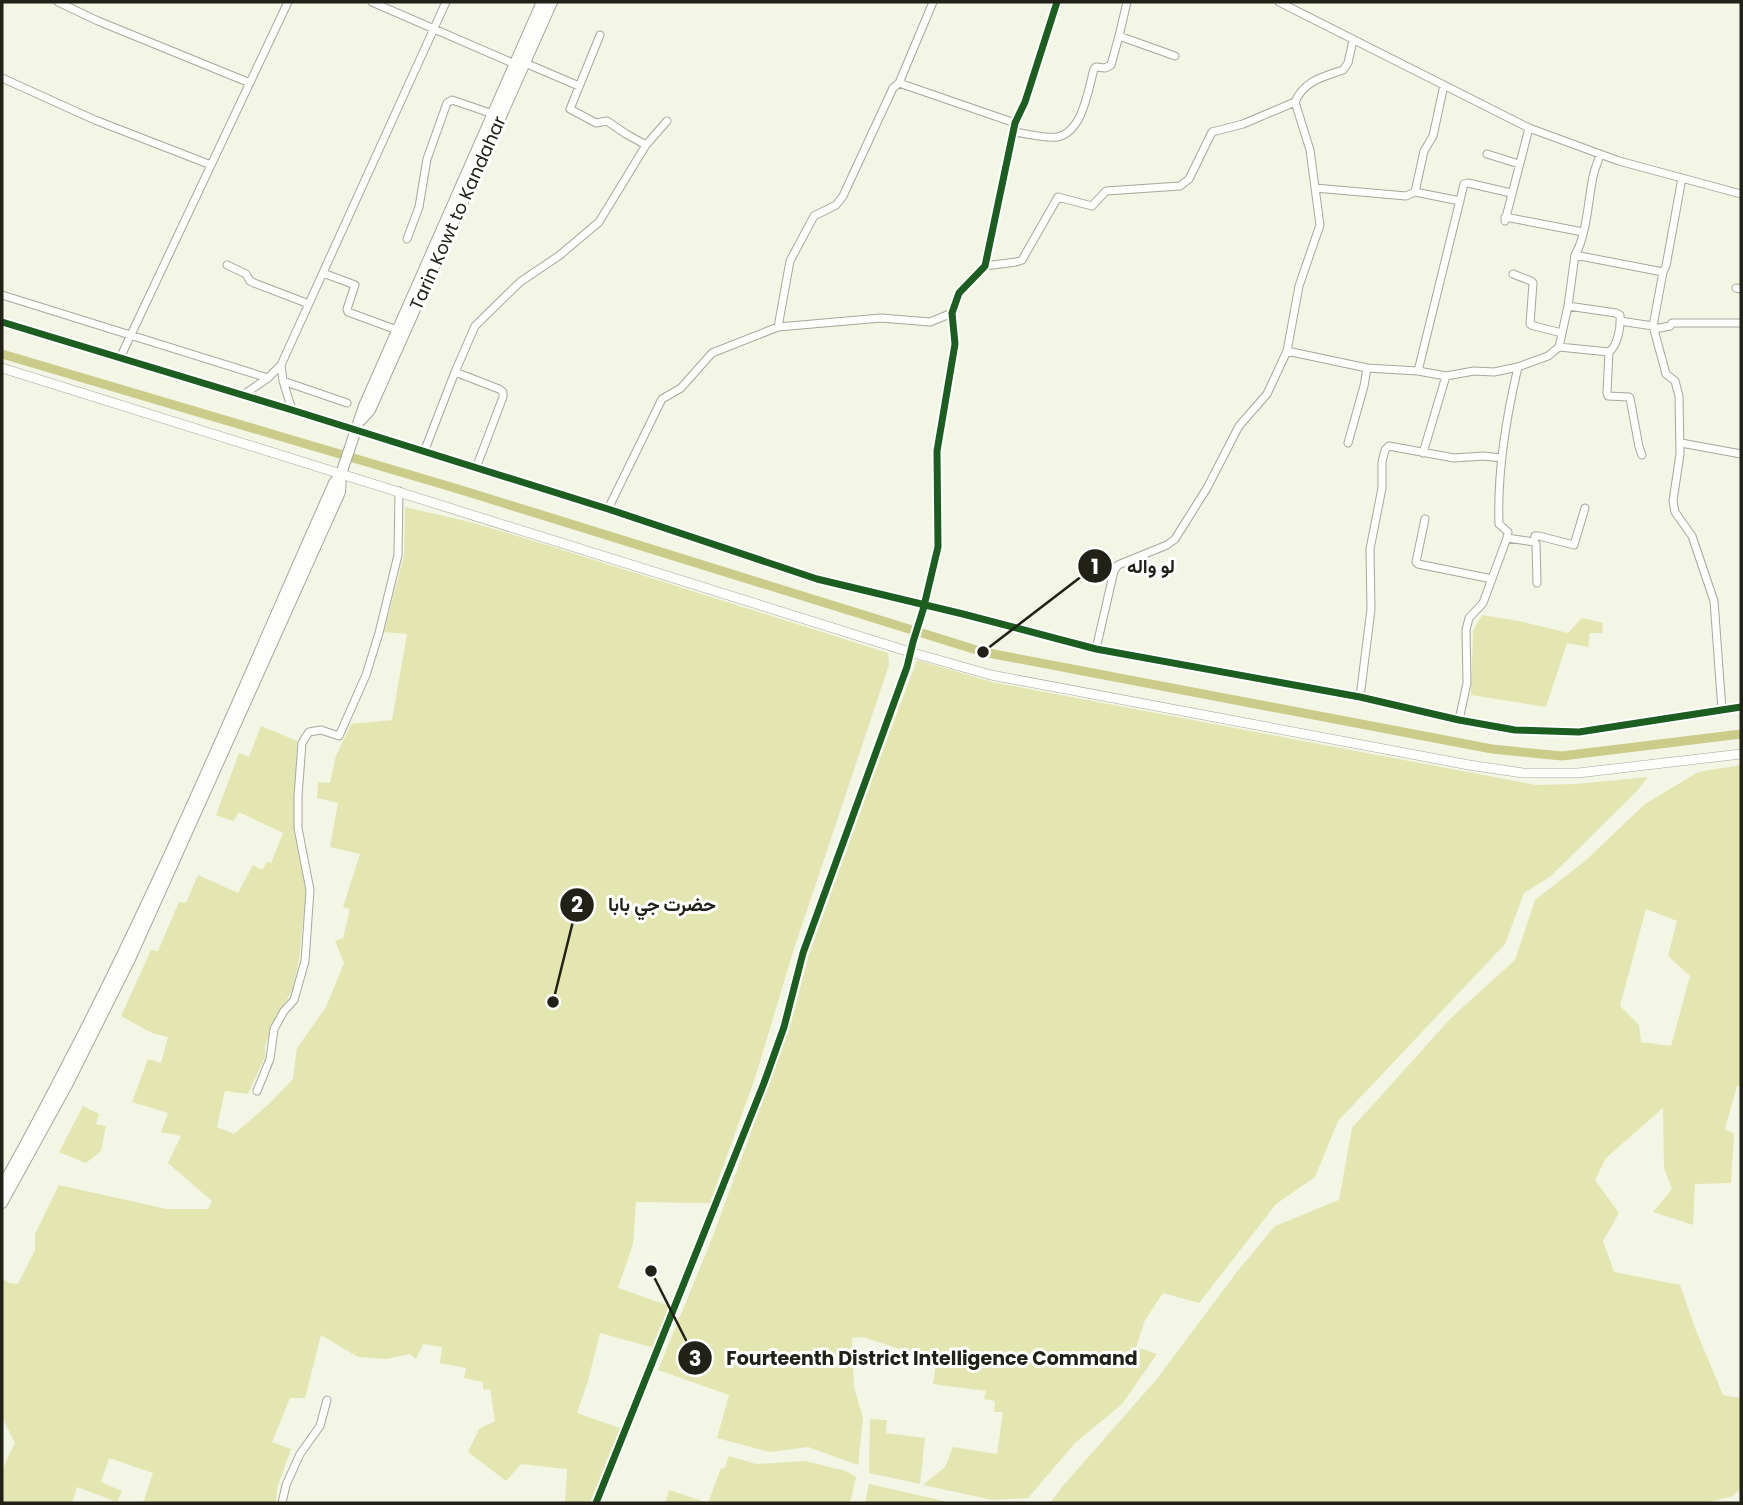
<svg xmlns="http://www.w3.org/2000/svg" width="1743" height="1505" font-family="Poppins,Vazirmatn,sans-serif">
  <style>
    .green { fill: #e4e6b1; fill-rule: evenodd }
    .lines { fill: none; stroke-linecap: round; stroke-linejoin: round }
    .canal { stroke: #cbcc89; stroke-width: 9 }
    .minor-casing { stroke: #a7a79c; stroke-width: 9 }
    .tertiary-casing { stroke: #a7a79c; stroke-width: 10 }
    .primary-casing { stroke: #a7a79c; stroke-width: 12 }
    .minor { stroke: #fdfefb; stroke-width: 7 }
    .tertiary { stroke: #fdfefb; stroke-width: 9 }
    .primary { stroke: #fdfefb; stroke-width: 10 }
    .cycleway-casing { stroke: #fff; stroke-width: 11 }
    .cycleway { stroke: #1b5e20; stroke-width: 7 }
    .labels { text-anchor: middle; stroke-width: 6; stroke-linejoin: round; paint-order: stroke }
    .street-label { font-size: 18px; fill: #212117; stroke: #fff }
    .leader { fill: none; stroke: #212117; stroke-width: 2.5 }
    .callout-dot { fill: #212117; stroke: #fff; stroke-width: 2.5 }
    .mark-label { font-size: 21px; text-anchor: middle; font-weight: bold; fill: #fff }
    .callout-label { font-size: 19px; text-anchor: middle; font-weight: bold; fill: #212117; stroke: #fff; stroke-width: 6; stroke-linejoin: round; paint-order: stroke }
  </style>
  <rect width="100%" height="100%" fill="#f3f5e5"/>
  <path class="green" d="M405 507 474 523 550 546 888 653 889 665 793 952 755 1078 710 1203 636 1202 633 1244 618 1288 670 1306 655 1348 600 1333 588 1381 577 1413 623 1429 595 1503 565 1502 567 1469 521 1464 506 1481 468 1452 479 1429 495 1421 490 1389 483 1390V1382L464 1378 466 1368 440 1363 442 1347 423 1344 416 1359 410 1354 386 1359 358 1357 321 1335 305 1398H290L272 1442 291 1449 277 1488 276 1503H143L153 1473 109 1458 101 1482 122 1491 117 1502 77 1487 72 1503H2V1470L15 1443 2 1417V1278L9 1283 18 1284 35 1250V1234L59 1185 167 1209H208L212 1201 168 1163 181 1136 161 1132 168 1113 132 1102 148 1059 161 1063 168 1037 152 1033 121 1016 151 950 158 951 179 902 186 903 198 875 238 893 253 865 262 870 267 862 271 863 283 833 239 812 233 821 216 815 239 753 249 757 261 726 297 741 294 830 306 891 299 959 294 985 288 998 271 1026 265 1047V1057L248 1094 225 1091 217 1127 234 1134 269 1104 293 1079 297 1048 326 1007 344 963 335 941 343 938 350 909 343 907 360 854 330 847 338 803 317 798 318 782 330 783 336 756 351 724 392 720 407 634 384 632 404 555Z
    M1482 615 1519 621 1568 633 1582 618 1603 623 1602 633H1590L1588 647 1567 643 1546 707 1471 695 1473 631Z
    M917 660 992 682 1536 785 1576 784 1648 777 1637 791 1551 876 1524 893 1505 944 1338 1121 1315 1177 1276 1204 1199 1303 1163 1293 1145 1320 1136 1347 1157 1354 1122 1404 1075 1443 1028 1498 992 1500 923 1485 945 1467 953 1447 997 1454 1003 1412H994L995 1401 984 1399 986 1391 933 1384 937 1355 912 1353 863 1337 852 1338 854 1387 863 1418 858 1465 808 1447 770 1452 717 1438 729 1395 658 1370 711 1241 790 1026 809 954 872 779Z
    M1741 765V1086H1737L1725 1129 1734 1134 1731 1183 1695 1184 1693 1225 1653 1212 1672 1189 1664 1168 1663 1108 1606 1158 1595 1180 1619 1213 1603 1241 1614 1272 1680 1285 1695 1328 1723 1395 1741 1398V1488L1733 1496 1707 1503H1050L1062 1487 1156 1380 1236 1273 1275 1226 1339 1200 1352 1128 1451 1018 1515 960 1535 900 1585 861 1645 804 1698 772ZM1646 909 1677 921 1668 956 1690 976 1671 1046 1641 1042 1639 1025 1620 1006Z
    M83 1106 99 1114 96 1124 106 1126 101 1151 86 1163 59 1152Z
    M870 1419 887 1420 886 1433 925 1438 920 1484 869 1473Z
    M729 1456 756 1464 806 1461 846 1471 856 1477 850 1503H665L669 1490 708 1503 721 1468 724 1469Z
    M869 1484 944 1501V1503H865Z"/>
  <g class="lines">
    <path class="canal" d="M2 354 458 489 983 652 1492 749 1562 756 1741 734"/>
    <g class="minor-casing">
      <path id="minor" d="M58 2 98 21 250 83
        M372 2 515 64
        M1279 2 1529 128 1619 161 1741 194
        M600 35 570 109 596 123 607 121 626 134 646 145
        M1119 36 1175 56
        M525 63 579 86
        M2 78 95 120 211 165
        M899 83 1015 123
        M1013 132C1025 133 1046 139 1057 137 1083 132 1088 90 1094 69L1096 67 1105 68 1111 65 1119 36 1127 2
        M1487 154 1519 164
        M1682 178 1666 266 1663 272 1653 326 1666 374 1675 381 1679 396 1680 454 1673 501 1675 512 1692 536 1714 601 1722 710
        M1315 188 1406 196 1415 192 1460 201
        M1415 192 1424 151 1433 136 1444 85
        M1505 217 1583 232
        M1505 221 1529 128
        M407 239 419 207 427 159 447 103 452 100 493 114
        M1575 255 1663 272
        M227 265 246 274 250 281 254 283 309 304
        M985 266 1016 262 1022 260 1058 197 1092 206 1106 191 1180 186 1189 179 1212 132 1243 124 1295 102
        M323 273 355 285 347 309 348 312 397 330
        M1513 274 1531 281 1533 283 1530 324 1534 326 1562 333
        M1736 288 1741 289
        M2 295 268 378
        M1620 321 1653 326
        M778 327 790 261 814 216 836 205 843 196 893 88 899 83 933 2
        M1654 329 1670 326 1672 323H1741
        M1559 347 1609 352C1618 345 1621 326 1620 315L1616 313 1568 306
        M1287 351 1367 368
        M1609 352 1607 393 1608 396 1629 397 1630 398 1639 447 1642 455
        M120 358 288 2
        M281 365 283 381 292 410
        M1418 371 1464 184 1468 183 1511 193
        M455 372 499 389 503 392V397L476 468
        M283 381 347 403
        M243 395 268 378 281 365 446 2
        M1348 443 1364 386 1367 368 1418 371 1446 376 1474 371 1494 372 1518 367 1548 356 1559 347 1568 306 1575 255C1586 237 1588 204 1592 182 1593 173 1597 164 1600 155
        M1681 443 1741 454
        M424 452 455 372 475 326 520 282 560 255 599 222 646 145 667 121
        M1423 453 1446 376
        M608 509 662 399 681 388 712 353 778 327 881 318 930 322 952 313
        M1425 519 1416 562 1418 564 1492 579
        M1507 538 1534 542 1536 544 1537 583
        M1534 542 1535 536H1539L1574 545 1585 508
        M1096 649 1114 571 1118 565 1167 545 1175 539 1207 488 1239 426 1267 394 1287 351 1299 286 1320 225 1310 150 1295 102C1304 81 1322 77 1343 70L1348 63 1353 40
        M910 652 923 610 938 547 937 451 955 344 952 313 959 293 985 266 1015 123 1025 102 1057 2
        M1360 697 1371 609 1370 549 1382 488V462L1385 450 1389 446 1454 458 1483 456 1502 458
        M1459 720 1467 683 1466 630 1469 618 1483 603 1507 538 1508 532 1499 524C1497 471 1506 418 1518 367
        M257 1091 270 1059 274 1029 284 1011 294 1000 305 961 310 890 298 828V796L302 743 309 732 321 730 339 736 366 675 379 633 398 555 399 491
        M282 1503 286 1485 300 1454 320 1426 327 1400"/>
    </g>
    <g class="tertiary-casing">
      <path id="tertiary" d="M2 322 292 410 608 509 817 579 963 614 1096 649 1360 697 1459 720 1515 730 1579 732 1741 707
        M2 368 910 652 991 675 1469 765 1523 773H1578L1741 754
        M596 1503 764 1083 784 1027 803 953 907 667 910 652"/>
    </g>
    <g class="primary-casing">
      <path id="primary" d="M361 420 370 410 552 2
        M2 1186C31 1136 57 1084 84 1032 175 853 252 667 334 483L341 474
        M2 1203 68 1083 130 959 340 492 341 474 364 406 542 2"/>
    </g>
    <use href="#minor" class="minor"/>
    <use href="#tertiary" class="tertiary"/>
    <use href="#primary" class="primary"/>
    <g class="cycleway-casing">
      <path id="cycleway" d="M2 322 292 410 608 509 817 579 963 614 1096 649 1360 697 1459 720 1515 730 1579 732 1741 707
        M596 1503 764 1083 784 1027 803 953 907 667 913 642 923 610 938 547 937 451 955 344 952 313 959 293 985 266 1015 123 1025 102 1057 2"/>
    </g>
    <use href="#cycleway" class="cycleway"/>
  </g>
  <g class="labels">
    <g class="street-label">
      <text transform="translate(458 213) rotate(-66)" y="6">Tarin Kowt to Kandahar</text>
    </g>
  </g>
  <path class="leader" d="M983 652L1095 566M553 1002L577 905M651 1271L695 1358"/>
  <g class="callout-dot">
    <circle cx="983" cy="652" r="7"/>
    <circle cx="553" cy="1002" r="7"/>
    <circle cx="651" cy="1271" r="7"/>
    <circle cx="1095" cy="566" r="18"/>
    <circle cx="577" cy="905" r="18"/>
    <circle cx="695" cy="1358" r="18"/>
  </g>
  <g class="mark-label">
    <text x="1095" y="574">1</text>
    <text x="577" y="912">2</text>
    <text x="695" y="1366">3</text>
  </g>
  <g class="callout-label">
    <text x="1151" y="573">لو واله</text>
    <text x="662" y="911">حضرت جي بابا</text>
    <text x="932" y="1365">Fourteenth District Intelligence Command</text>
  </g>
  <rect width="1743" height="1505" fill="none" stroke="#212117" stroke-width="7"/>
</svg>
